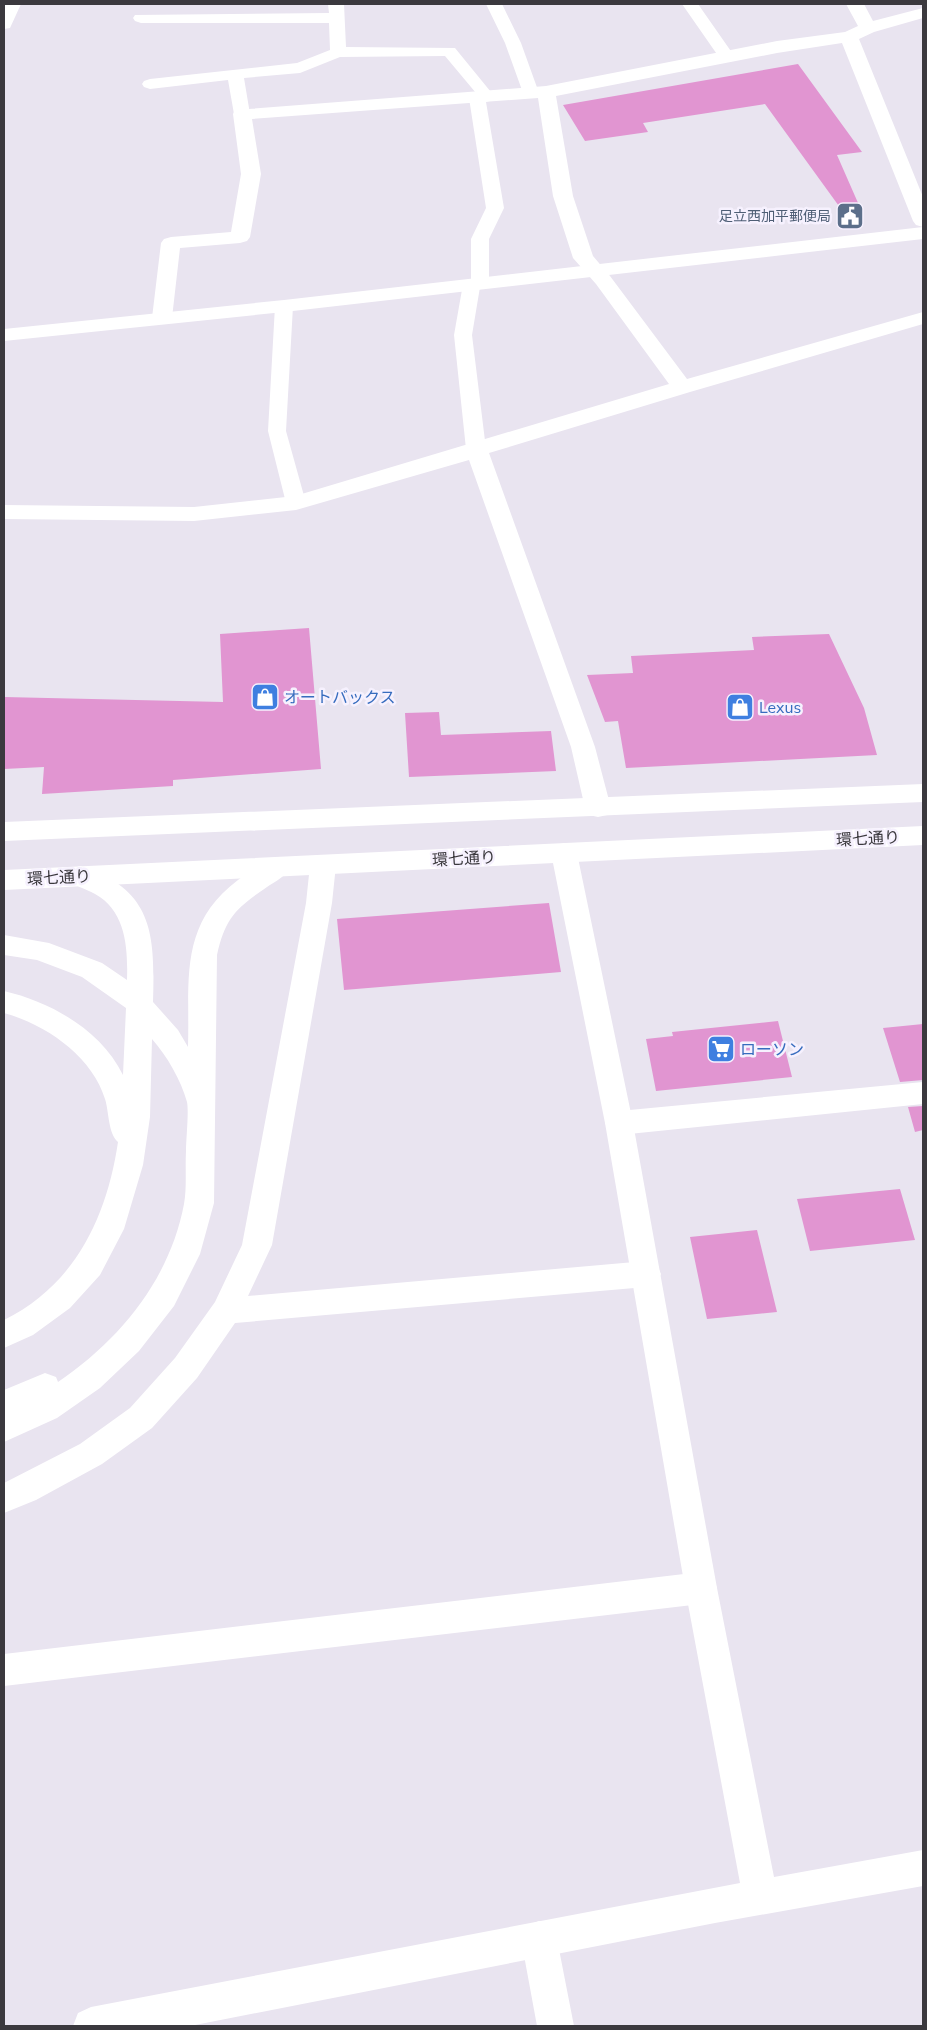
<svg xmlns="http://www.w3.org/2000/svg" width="927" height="2030" font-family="'Nunito Sans','Noto Sans JP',sans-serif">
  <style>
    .building { fill: #e195d1 }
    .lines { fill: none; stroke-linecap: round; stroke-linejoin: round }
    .lane { fill: #fff; fill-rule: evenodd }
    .street { fill: #fff; fill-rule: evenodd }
    .secondary { fill: #fff; fill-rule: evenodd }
    .primary { fill: #fff; fill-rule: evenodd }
    .highway { fill: #fff; fill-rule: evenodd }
    .labels { text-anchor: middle; stroke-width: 5; stroke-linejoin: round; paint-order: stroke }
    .far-service-label { font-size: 14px; fill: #4e5e75; stroke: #f6f1fe; text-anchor: end }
    .shop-label { font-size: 16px; fill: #366cbe; stroke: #f6f1fe; text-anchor: start }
    .street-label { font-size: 16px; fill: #3b393e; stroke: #f6f1fe }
  </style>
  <rect width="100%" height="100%" fill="#e9e4f0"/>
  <path class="building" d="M798 64 862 152 837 155 862 212 849 220 765 104 643 123 648 132 585 141 563 105Z
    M309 628 321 769 173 780V786L42 794 44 767 4 769V697L223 702 220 634Z
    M829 634 864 708 877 755 626 768 618 721 605 722 587 675 633 673 631 656 754 650 752 637Z
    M439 712 441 735 551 731 556 771 409 777 405 713Z
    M549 903 561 972 344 990 337 919Z
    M778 1021 792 1077 656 1091 646 1039 673 1036 672 1032Z
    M923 1024V1080L900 1082 883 1028Z
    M923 1106V1130L915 1132 908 1107Z
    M900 1189 915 1240 810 1251 797 1199Z
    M757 1230 777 1312 707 1319 690 1237Z"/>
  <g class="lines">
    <path class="lane" d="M328 4H344L346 47 455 48 495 97 493 100 486 102 504 208 489 239V282L486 286 480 287 472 335 486 449 483 453 476 455 469 453 466 449 454 335 463 284 466 280 471 279V239L486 208 469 98 471 95 476 93 445 56 340 57 300 73 244 78 250 114 248 117H236L234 114 228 80 150 89 144 87 142 84 144 81 150 79 297 63 330 50 329 23H141L135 21 133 18 135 15 329 13Z
      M486 4H502L521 43 539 93 537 96H525L523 93 505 43Z
      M682 4H698L735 57 733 60H721Z
      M284 301 290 302 293 306 286 431 306 503 303 507 296 509 289 507 286 503 268 431 275 306 278 302Z"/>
    <path class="street" d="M846 4H864L873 21 923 8V18L874 32 859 39 923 197V227L916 225 913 221 842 43 777 53 556 96 573 196 593 256 610 276 687 379 923 312V324L690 392 489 453 595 747 611 808 607 815 598 817 589 815 585 808 571 747 469 460 296 510 194 521 4 519V505L194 507 295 496 669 384 596 284 573 258 553 196 538 98 252 119 261 174 250 237 247 241 240 243 180 248 172 318 169 322 162 324 155 322 152 318 161 243 164 239 171 237 231 232 241 174 233 114 235 110 546 86 777 41 845 32 858 26Z
      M323 855 332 858 336 865 332 903 272 1245 248 1296 646 1261 657 1265 661 1274 657 1283 646 1287 235 1323 197 1378 152 1428 102 1464 36 1500 4 1513V1483L80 1444 130 1408 175 1358 215 1302 242 1245 306 903 310 865 314 858Z
      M923 1082V1104L619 1135 609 1131 605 1123 609 1115 619 1111Z
      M701 1572 713 1577 717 1588 713 1599 701 1604 4 1686V1654Z
      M539 1921 552 1926 557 1939 574 2026H537L521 1939 526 1926Z"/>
    <path class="secondary" d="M4 4H21L10 28 4 29Z
      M923 227V239L284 312 4 341V329L284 300Z
      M564 843 573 846 577 853 633 1123 717 1588 774 1877 923 1850V1886L715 1923 190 2026H73L78 2013 91 2007 740 1883 685 1588 605 1123 551 853 555 846Z"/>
    <path class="primary" d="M923 784V802L4 841V822Z
      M923 826V845L4 890V870Z"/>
    <path class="highway" d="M277 857 286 860 290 867C285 877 276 881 267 887 236 908 225 918 217 955L214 1203 200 1254 174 1306 139 1351 100 1388 57 1418 4 1442V1390L45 1373 56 1377 58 1382C120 1340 170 1279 184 1204 187 1187 185 1168 186 1151 186 1139 189 1112 187 1102 181 1080 167 1056 152 1039L150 1117 143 1165 124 1229 100 1275 70 1308 33 1335 4 1348V1320C75 1285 107 1217 118 1142 108 1134 109 1111 105 1099 92 1056 45 1024 4 1013V991C51 1002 101 1030 123 1075L126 1008 82 977 37 960 4 955V935L49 943 102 963 127 980C128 948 126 911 95 894 85 888 73 887 67 876L71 869 80 866C154 889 155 935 153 1002L178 1030 188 1047C190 981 178 925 238 880 250 871 263 862 277 857Z"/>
  </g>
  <defs>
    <g id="civic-square" transform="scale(1.4375)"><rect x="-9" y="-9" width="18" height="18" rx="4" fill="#5c6f8a" stroke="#f6f1fe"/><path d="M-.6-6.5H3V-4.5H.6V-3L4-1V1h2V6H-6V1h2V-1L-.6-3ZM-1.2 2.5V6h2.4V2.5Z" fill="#fff"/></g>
    <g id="shop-square" transform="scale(1.4375)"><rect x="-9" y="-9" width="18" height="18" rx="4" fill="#3f7fe0" stroke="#f6f1fe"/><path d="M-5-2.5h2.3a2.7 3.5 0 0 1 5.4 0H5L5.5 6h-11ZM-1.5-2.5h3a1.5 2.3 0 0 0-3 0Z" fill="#fff"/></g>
    <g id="supermarket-square" transform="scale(1.4375)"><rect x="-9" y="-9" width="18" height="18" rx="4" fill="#3f7fe0" stroke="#f6f1fe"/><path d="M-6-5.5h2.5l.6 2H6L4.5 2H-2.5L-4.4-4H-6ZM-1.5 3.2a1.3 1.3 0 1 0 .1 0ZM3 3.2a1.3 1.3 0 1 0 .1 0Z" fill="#fff"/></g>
  </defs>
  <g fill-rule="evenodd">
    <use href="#civic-square" x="850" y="216"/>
    <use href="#shop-square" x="265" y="697"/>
    <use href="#shop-square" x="740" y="707"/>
    <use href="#supermarket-square" x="721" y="1049"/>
  </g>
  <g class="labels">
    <g class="far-service-label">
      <text x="831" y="221">足立西加平郵便局</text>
    </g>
    <g class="shop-label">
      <text x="284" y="703">オートバックス</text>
      <text x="759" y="713">Lexus</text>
      <text x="740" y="1055">ローソン</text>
    </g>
    <g class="street-label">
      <text transform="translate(868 838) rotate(-3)" y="6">環七通り</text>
      <text transform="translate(464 858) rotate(-3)" y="6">環七通り</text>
      <text transform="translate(59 877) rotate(-3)" y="6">環七通り</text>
    </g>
  </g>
  <rect width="927" height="2030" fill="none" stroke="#3b393e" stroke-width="10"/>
</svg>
